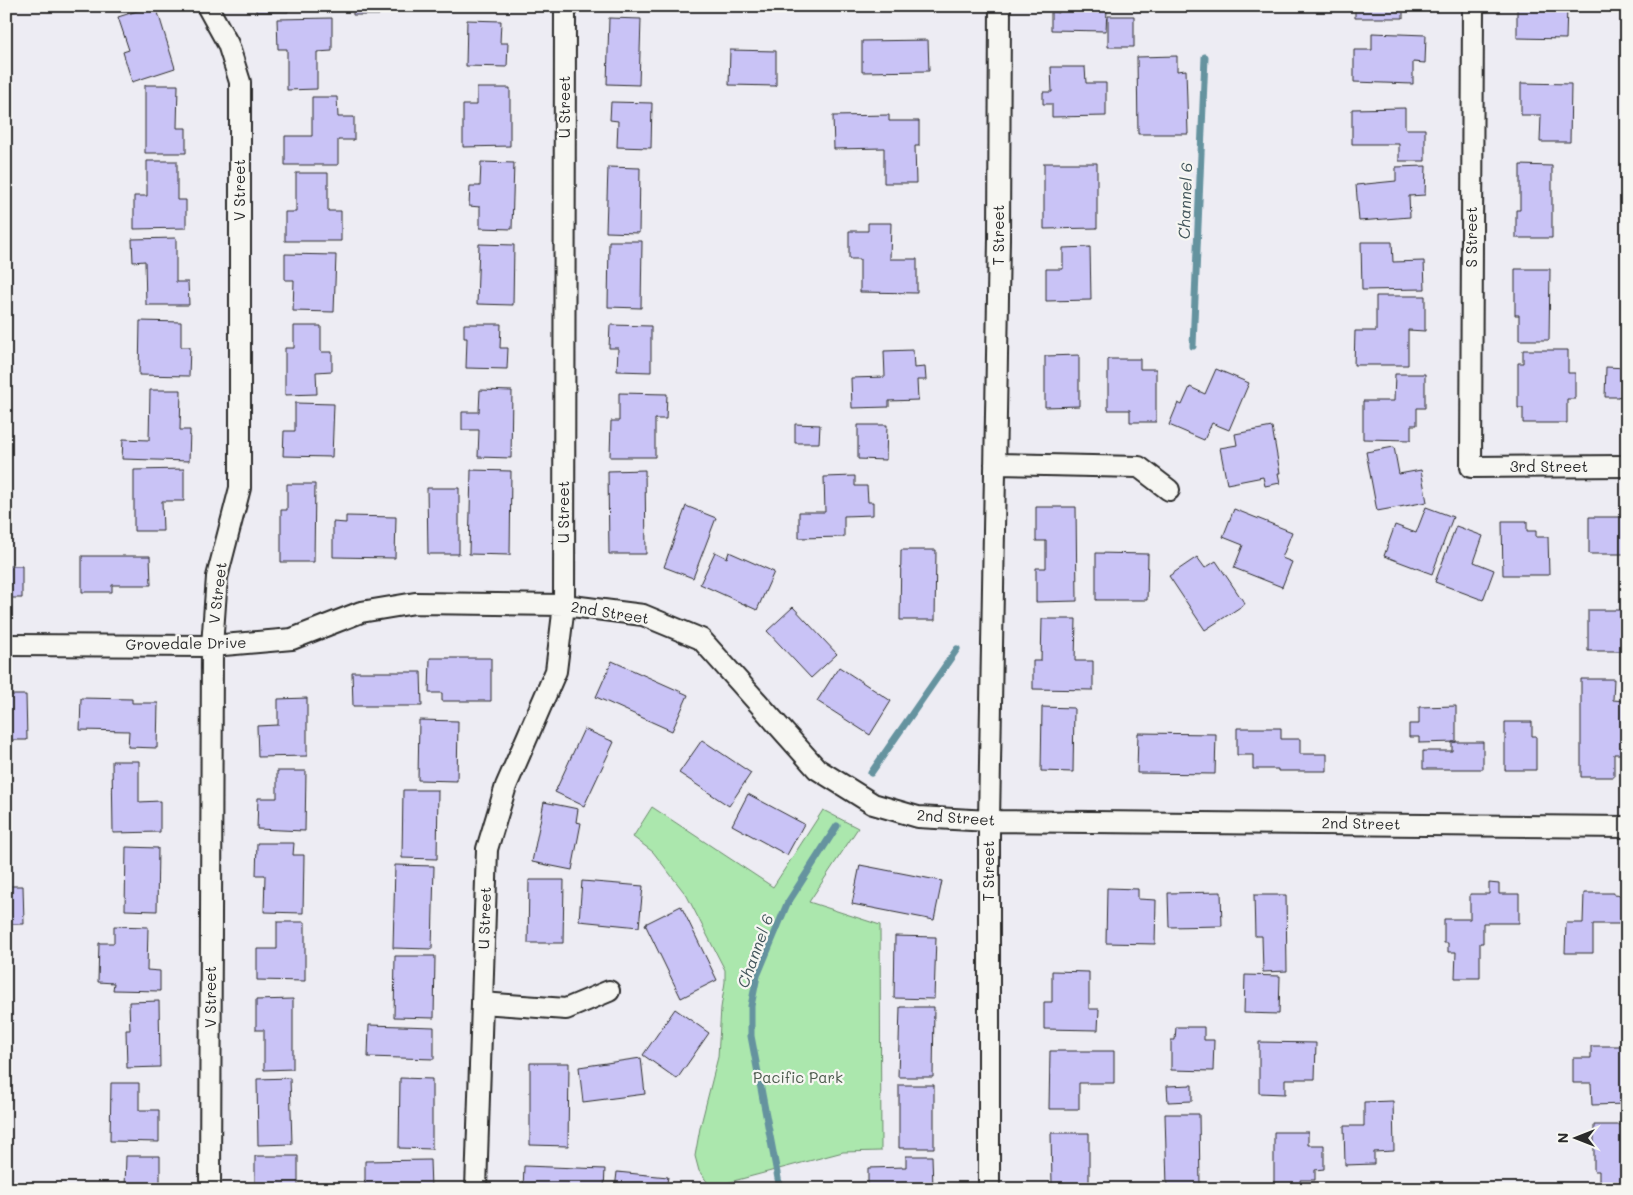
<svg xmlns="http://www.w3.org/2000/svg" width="1633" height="1195" font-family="Mali,sans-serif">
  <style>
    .green { fill: #abe7ad; stroke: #6b896c }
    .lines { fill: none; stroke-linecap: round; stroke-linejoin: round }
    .stream { stroke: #65939f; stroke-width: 7 }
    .building { fill: #c9c3f6; stroke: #2b2b2b }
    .street-casing { stroke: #2b2b2b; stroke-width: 24 }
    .street { stroke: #f6f6f2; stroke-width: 20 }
    .labels { text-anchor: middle; stroke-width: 4.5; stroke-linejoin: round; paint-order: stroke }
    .street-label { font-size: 15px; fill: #2b2b2b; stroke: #f6f6f2 }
    .park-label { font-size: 15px; fill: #4b5a4c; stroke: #f6f6f2 }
    .water-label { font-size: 16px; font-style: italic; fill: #43565b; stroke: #f6f6f2 }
  </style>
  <rect width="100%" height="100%" fill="#edecf3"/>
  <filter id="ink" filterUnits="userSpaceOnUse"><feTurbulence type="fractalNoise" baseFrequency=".02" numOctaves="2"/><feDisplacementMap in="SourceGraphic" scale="10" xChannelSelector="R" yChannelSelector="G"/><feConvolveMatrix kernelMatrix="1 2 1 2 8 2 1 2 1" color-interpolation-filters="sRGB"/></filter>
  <g filter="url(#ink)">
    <path class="green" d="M652 807 773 887 823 810 858 828 809 902 880 925 881 1151 843 1152 711 1187 699 1171 695 1156 700 1128 718 1057 721 1008 725 982V970L687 896 653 852 633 837Z"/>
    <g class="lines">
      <path class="stream" d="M1193 346 1205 57
        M871 773 957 649
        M780 1189 751 1036V1006L757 976 787 904 837 826"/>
    </g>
    <path class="building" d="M153 6H156L175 68 132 82 123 52 129 50 118 17Z
      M256 6H288V12H256Z
      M353 6H380L379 15H353Z
      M897 6H932V8L897 7Z
      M1059 6H1095V9H1107L1106 31 1051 30V12L1059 13Z
      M1355 6H1403V18H1355Z
      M1517 6H1567L1566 39 1517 38Z
      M1108 16H1134V47H1108Z
      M332 18V51L317 52V89L287 90V49H278L277 19Z
      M609 18 641 19 639 85 607 84Z
      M467 20 501 21 500 43H508L507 67 466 66Z
      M1372 33 1426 35 1425 63 1413 62V84L1354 82V50H1372Z
      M928 40 929 71 862 72V41Z
      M730 50 776 51V86L729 85Z
      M1177 56V71L1186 70 1188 134H1138L1137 57Z
      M1051 67H1085L1086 83H1106V116L1052 117V104H1043V92H1052Z
      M1521 83 1571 84 1570 142H1540L1541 115H1521Z
      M145 85H178L177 128H186V153H145Z
      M477 88H510V146L463 147V105H477Z
      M312 97H337L338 117H354V140H338V165H285V136H312Z
      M611 102 652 103 651 148 617 147 618 121 610 120Z
      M1405 108V129H1425V161H1399V144H1352V109Z
      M889 115V121H919V146H915L916 183H884V148L834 149 833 116Z
      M147 161H177V200H186V228L134 229V196H147Z
      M481 162 514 163 512 229 480 228V207L469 206 470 186H480Z
      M1044 163H1097V228L1044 229Z
      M1520 165 1552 166V238H1516V210H1520Z
      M1426 166 1425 195 1409 196 1410 217 1359 221 1356 185 1396 181V167Z
      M608 167 640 168 639 233 606 232Z
      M296 173H328V211H341V241H285V212H296Z
      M868 223H891L890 259H917V293L860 292V259H849V231H868Z
      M176 238V282H188L189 305H146L145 261 133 262 132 239Z
      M609 241H642L641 308 608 307Z
      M1361 242H1392L1393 262 1424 261 1425 289 1362 290Z
      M479 244 514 245 513 305 477 304Z
      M1090 247 1091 300 1046 301V269H1063V248Z
      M285 254 336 255 334 312 293 311 294 280H285Z
      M1515 269H1550L1549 340H1519V315H1515Z
      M1376 296H1425V331L1408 330V365H1354L1355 331H1376Z
      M140 321 181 322V347H190L189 376 139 375Z
      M464 324H501L500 348H508L507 369 466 368 467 338H464Z
      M610 325 651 326V372L617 371 618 348H609Z
      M294 326H321V352H332V371L316 372 317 394 285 395V348H294Z
      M913 350 914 368 925 367 926 380H917L918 400 889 401V407L852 408 851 378 885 377 884 351Z
      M1523 350H1568V373H1575V399H1567V423H1523V408H1518V363H1523Z
      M1079 355V406L1045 407V356Z
      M1108 359H1140V369H1156V422H1130V410H1108Z
      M1606 367 1627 368 1626 397H1605Z
      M1216 369 1249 383 1229 430 1212 423 1204 440 1169 425 1178 403 1182 405 1190 387 1205 394Z
      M1395 374H1425V408H1417V425H1411V440L1363 439V401H1394Z
      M150 390H181L180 430H190L189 461 122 459 123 439 149 440Z
      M480 390 512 391 511 458 478 457 479 430H462V412H479Z
      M619 393 667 394 666 419H655V457H610L611 421H619Z
      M295 403 334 404 332 457 283 456 284 431H295Z
      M795 424 820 425 819 443H795Z
      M858 425H887L886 460 858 459Z
      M1272 427 1280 473H1278L1280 483 1265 486 1263 477 1227 484 1220 448 1237 445 1235 434Z
      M1394 447 1399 474 1421 470 1427 502 1377 511 1366 452Z
      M184 469V501H162L163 531H134V470Z
      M471 470 511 471 510 555 469 554Z
      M645 470 646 554H609L608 471Z
      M855 476V486H867L868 502H873V515L844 516V537L799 538V512H825L824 477Z
      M287 484H315L314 562H281V510H287Z
      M427 488H459V554H428Z
      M686 506 716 518 693 578 664 567Z
      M1036 507H1076L1077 601 1036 602V568H1046V541H1036Z
      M1426 507 1453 517 1432 574 1384 556 1395 525 1416 533Z
      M1234 509 1292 532 1282 558 1292 562 1282 587 1234 568 1243 545 1223 537Z
      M346 516 396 517 395 558 333 557V522L346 523Z
      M1589 517H1627V554H1589Z
      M1502 521H1527V531H1536V537H1548L1549 575H1503Z
      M1456 526 1483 536 1474 562 1494 570 1483 600 1435 582Z
      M901 550H936L935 620H900Z
      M715 552 727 558 729 552 774 572 757 610 700 584Z
      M1096 553 1148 554 1147 600H1096Z
      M82 556H150L151 585H112V592H82Z
      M1197 557 1205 568 1216 561 1245 604 1205 630 1169 576Z
      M6 566H22V598H6Z
      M793 607 837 654 811 678 767 631Z
      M1588 610H1627V651H1588Z
      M1042 619H1076L1075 661H1093V690L1033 689V661H1041Z
      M430 658H491V701H442V693H429Z
      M612 661 688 695 672 731 596 697Z
      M839 667 891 701 870 735 817 701Z
      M352 672H421L422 706H353Z
      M1581 679H1614L1613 700 1626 701V754H1614V777H1581Z
      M6 695H26L27 740H6Z
      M81 698 132 699V703H158L157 748 128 747 129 731 80 730Z
      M307 698V756L258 757 257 726 278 725V699Z
      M1456 706V742L1419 743V737H1409V724H1419V707Z
      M1042 707 1074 708 1073 772 1041 771Z
      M419 720 458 721 457 781 418 780Z
      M1505 722H1532V736H1536V770H1505Z
      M1237 728H1281V739H1300V754H1327V771H1278V769H1253V755H1237Z
      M584 729 614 742 584 806 555 792Z
      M1138 733 1216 734 1215 774 1137 773Z
      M702 740 751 773 729 806 679 773Z
      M1452 742H1483V769H1423V751H1452Z
      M112 761H139V802L160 801V832L113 833Z
      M6 771H11L10 850H6Z
      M277 771H306L305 831 257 829 258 798H277Z
      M403 790H438L437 859 402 858Z
      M748 794 804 824 787 855 732 825Z
      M544 802 578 809 576 822 581 823 572 870 532 862Z
      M257 843H294L293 855H304L303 913 264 912 265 875H256Z
      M126 847 158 848 157 911 125 910Z
      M6 865H9V886H23L24 924H6Z
      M395 865 434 866 432 949 393 948Z
      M860 865 942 881 934 920 852 904Z
      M529 880H564L563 943H528Z
      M582 881 643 886 639 927 579 921Z
      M1489 883 1499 884V894H1519V923H1483V943H1480V978H1455L1456 952H1448V943H1444V919H1470V894H1489Z
      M1107 888 1138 889V899L1156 900 1155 944 1106 943Z
      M1221 892 1222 926 1169 927 1168 893Z
      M1584 893H1614V895L1625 896 1624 924H1593V953H1565L1566 923H1583Z
      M1254 895H1286L1287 971 1263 972 1262 936H1255Z
      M681 906 717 980 681 998 645 924Z
      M277 922H305V981L257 980V949H277Z
      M114 926 148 927 147 970 160 971V991L113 990 114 983 98 982 99 943H114Z
      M895 936 936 937 934 999 894 998Z
      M395 956H435L434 1018 394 1017Z
      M1052 971 1089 972V1009H1099L1098 1030 1044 1029V1002H1052Z
      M1245 975 1280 976 1279 1014 1244 1013Z
      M293 999V1069L264 1070V1030H256V1000Z
      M159 1001 160 1067 127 1068 126 1030H130L129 1002Z
      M900 1007H934L933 1077H898Z
      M675 1009 709 1033 677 1079 643 1055Z
      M369 1025 434 1027V1059L368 1057Z
      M1176 1027H1204V1040H1214L1213 1071 1171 1070V1040H1175Z
      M1259 1042 1316 1043 1315 1079H1285V1094L1259 1093Z
      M1591 1046H1627V1104L1592 1105 1591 1083H1573V1058H1591Z
      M1050 1051H1114V1083H1079V1109H1049Z
      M641 1058 645 1094 583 1102 579 1067Z
      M530 1063H569L568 1146 530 1145Z
      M290 1078 292 1144 258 1145 257 1079Z
      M400 1078 432 1079V1149L399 1148Z
      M111 1083H139V1110H159V1142L110 1141Z
      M899 1085H934V1148H899Z
      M1192 1085V1101L1168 1102 1167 1086Z
      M1393 1101 1394 1151 1374 1152V1164L1345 1165 1344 1126H1364V1102Z
      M1165 1114H1199L1200 1187H1167Z
      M1594 1125H1627V1172H1624V1184H1599V1171H1594Z
      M1274 1132H1308V1145H1324V1169L1315 1170V1180H1300L1301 1189H1274Z
      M1051 1133H1089V1183L1052 1184Z
      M126 1156H160V1189H125Z
      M255 1156H298V1189H255Z
      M906 1156H932L933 1188 868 1189V1168L906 1167Z
      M430 1160 431 1189H365V1161Z
      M524 1166 605 1169 604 1189H523Z
      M617 1172 668 1177 666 1188 673 1189H615Z"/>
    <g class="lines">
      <g class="street-casing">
        <path id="street" d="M207 6 228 44 240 82V488L217 577 212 646 210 1189
          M1473 6 1471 467 1627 466
          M995 464 1139 467 1169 490
          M6 645 212 646 292 639 361 612 415 603 564 605 643 615 701 639 817 769 873 804 918 817 989 821 1627 827
          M482 1003 566 1009 609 991
          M476 1189 487 849 506 786 556 671 564 605 565 6
          M989 1189V821L999 239 1000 6"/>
      </g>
      <use href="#street" class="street"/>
    </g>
  </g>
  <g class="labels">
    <g class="street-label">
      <text transform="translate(565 107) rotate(-90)" y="5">U Street</text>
      <text transform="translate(240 190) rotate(-90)" y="5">V Street</text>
      <text transform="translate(999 235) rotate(-90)" y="5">T Street</text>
      <text transform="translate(1472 237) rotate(-90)" y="5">S Street</text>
      <text x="1549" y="472">3rd Street</text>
      <text transform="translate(564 512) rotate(-90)" y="5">U Street</text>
      <text transform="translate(218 593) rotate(-83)" y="5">V Street</text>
      <text transform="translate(610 613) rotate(9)" y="5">2nd Street</text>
      <text transform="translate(186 644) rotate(-1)" y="5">Grovedale Drive</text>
      <text transform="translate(956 818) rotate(4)" y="5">2nd Street</text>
      <text transform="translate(1361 824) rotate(1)" y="5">2nd Street</text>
      <text transform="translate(989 871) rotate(-90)" y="5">T Street</text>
      <text transform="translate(485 918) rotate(-88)" y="5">U Street</text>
      <text transform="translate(211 997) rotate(-90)" y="5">V Street</text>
    </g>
    <g class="park-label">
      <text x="798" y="1083">Pacific Park</text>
    </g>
    <g class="water-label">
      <text transform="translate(1185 201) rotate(-88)" y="6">Channel 6</text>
      <text transform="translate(755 951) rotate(-70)" y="6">Channel 6</text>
    </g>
  </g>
  <rect width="1633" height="1195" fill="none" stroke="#f6f6f2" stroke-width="25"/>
  <rect x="12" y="12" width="1608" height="1170" fill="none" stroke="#2b2b2b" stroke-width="2" filter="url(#ink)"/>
  <g transform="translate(1576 1138) rotate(270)" stroke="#f6f6f2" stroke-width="4" paint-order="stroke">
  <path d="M0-4L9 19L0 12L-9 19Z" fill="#2b2b2b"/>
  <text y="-8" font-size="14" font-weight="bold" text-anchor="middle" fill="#2b2b2b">N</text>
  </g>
</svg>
